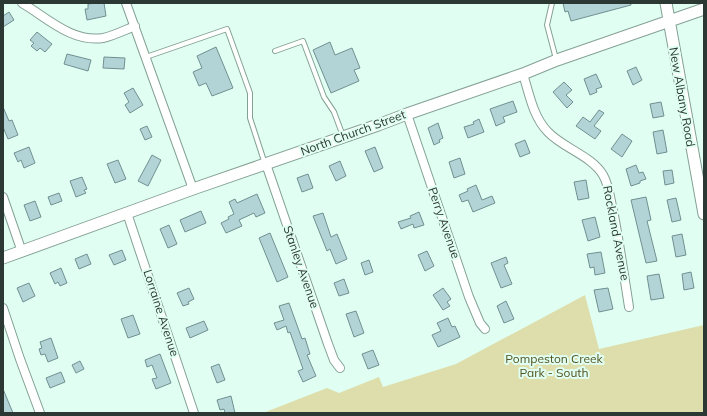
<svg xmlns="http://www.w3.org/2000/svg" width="707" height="416" font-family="Mulish,sans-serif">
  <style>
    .green { fill: #dddeac }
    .building { fill: #b3d4d6; stroke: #709091 }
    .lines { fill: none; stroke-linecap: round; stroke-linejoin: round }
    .lane-casing { stroke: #85a196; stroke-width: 6 }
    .street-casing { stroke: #85a196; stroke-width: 10 }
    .secondary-casing { stroke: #85a196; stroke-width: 13 }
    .lane { stroke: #fff; stroke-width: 4 }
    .street { stroke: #fff; stroke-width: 8 }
    .secondary { stroke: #fff; stroke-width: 11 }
    .labels { text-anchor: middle; stroke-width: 4; stroke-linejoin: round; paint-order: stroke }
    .street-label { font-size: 12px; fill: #2c3833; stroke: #e0fff2 }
    .park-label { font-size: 12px; fill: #545320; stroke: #e0fff2 }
  </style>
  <rect width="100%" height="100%" fill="#e0fff2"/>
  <path class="green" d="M585 295 599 349 704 325V413H263L327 388 339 393 379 377 383 387 456 364Z"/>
  <path class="building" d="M95 3H104L106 16 87 20 85 9H88V4Z
    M563 3H631V5L571 21 568 11 565 12Z
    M9 12 14 20 3 27V16Z
    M37 32 52 44 45 52 40 48 37 51 31 46 34 43 30 40Z
    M330 42 335 55 352 48 360 68 354 70 359 81 331 93 313 50Z
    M216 47 233 88 212 96 206 83 199 86 193 72 202 68 197 56Z
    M67 54 91 60 88 71 64 64Z
    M104 57 125 58 124 69 103 68Z
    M636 67 642 80 633 85 627 71Z
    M596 74 602 87 596 89 597 92 590 95 584 79Z
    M564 82 572 90 566 95 573 102 567 108 553 92Z
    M133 88 143 105 130 113 125 105 129 102 124 93Z
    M513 101 517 112 503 117 505 122 496 126 490 109Z
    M661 102 664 116 653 118 650 104Z
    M3 107 9 121 12 120 18 135 8 139 3 127Z
    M599 110 604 113 594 126 601 131 595 139 576 126 583 117 590 122Z
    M479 119 484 132 468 138 464 127 474 124 473 122Z
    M438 123 443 138 439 140 440 142 434 145 428 128Z
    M147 126 152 137 145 140 140 129Z
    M663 130 667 152 657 154 653 132Z
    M622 134 632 141 622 157 611 149Z
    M525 140 530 153 520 157 515 144Z
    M29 147 35 163 24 168 21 160 18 162 14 153Z
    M375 147 383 168 374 172 365 151Z
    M152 155 161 160 148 186 138 181Z
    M460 158 465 174 454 178 449 162Z
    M118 160 126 179 115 183 107 164Z
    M340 161 346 176 336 181 329 166Z
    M636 165 639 173 643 172 646 179 640 181V183L631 186 626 169Z
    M672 170 674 183 665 185 663 171Z
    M308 174 313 188 302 192 297 178Z
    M82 177 87 189 84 190 86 193 76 197 70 181Z
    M586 180 589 198 578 200 574 182Z
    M476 185 482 200 492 196 495 203 473 212 468 200 462 202 459 195 468 191 467 189Z
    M59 193 62 201 51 205 48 197Z
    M257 194 265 213 256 217 254 213 239 220 242 226 226 233 221 223 229 219 228 217 234 214 229 202 235 199 237 203Z
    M646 197 651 220 647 221 657 261 646 263 631 200Z
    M676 198 681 220 672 222 667 200Z
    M35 201 41 217 30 221 24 205Z
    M201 211 206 223 185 232 180 220Z
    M419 212 424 225 414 228 413 224 401 229 398 222 411 218 410 216Z
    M323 213 331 237 337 234 347 259 336 264 330 249 327 251 313 216Z
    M595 217 600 237 588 241 582 220Z
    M169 225 177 244 168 248 160 229Z
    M270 233 288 277 277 282 259 238Z
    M682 234 686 255 676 257 672 236Z
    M122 250 126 260 114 265 109 255Z
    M427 251 434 266 425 271 418 255Z
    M601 252 605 273 595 275 594 267 590 268 587 254Z
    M87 254 91 264 79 269 75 259Z
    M506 257 508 263 504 265 512 284 501 288 491 263Z
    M369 260 373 272 365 275 361 263Z
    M61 268 67 283 60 286 58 282 55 284 50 273Z
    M691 272 694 288 684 290 682 274Z
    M659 274 664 298 651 300 647 276Z
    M344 279 349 293 339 296 334 283Z
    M29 283 35 296 23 302 17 288Z
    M189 288 194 299 188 302 189 304 183 306 177 293Z
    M443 288 451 299 447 302 450 306 443 310 433 295Z
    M608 288 613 309 599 312 594 290Z
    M506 301 514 319 504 323 497 306Z
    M289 303 302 339 305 338 310 354 307 355 316 376 303 382 298 371 303 369 290 332 288 333 286 326 277 330 274 323 284 320 279 306Z
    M356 311 364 333 354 337 346 314Z
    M133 315 140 334 128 338 121 319Z
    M448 318 452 327 455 326 460 337 438 347 432 335 441 331 437 323Z
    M204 321 208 330 190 338 186 328Z
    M51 338 58 358 48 362 45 354 41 355 39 349 42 348 40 342Z
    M373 350 379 365 368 369 362 354Z
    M160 354 171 383 156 389 152 379 157 378 152 365 147 367 145 360Z
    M80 361 84 369 76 373 72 365Z
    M219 364 225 380 217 383 211 367Z
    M61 372 65 382 50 388 46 378Z
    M3 389 13 413H3Z
    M231 396 235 413H225L224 409 220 410 217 400Z"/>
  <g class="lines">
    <g class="lane-casing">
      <path id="lane" d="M552 3 547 25 556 59
        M275 51 303 41 324 97 334 112 343 136
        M146 57 227 29 250 93V118L265 164"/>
    </g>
    <g class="street-casing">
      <path id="street" d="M22 3C46 17 72 43 103 38 113 36 125 30 135 26
        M126 3 193 189
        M523 74C529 93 533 117 548 132 563 148 592 156 603 175 609 185 610 199 613 210 619 242 624 274 629 307
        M407 114 469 297 480 323 485 329
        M266 164 328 344 334 360 340 368
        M3 197 22 252
        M127 213 194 413
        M3 308 20 359 40 413"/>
    </g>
    <g class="secondary-casing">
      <path id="secondary" d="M666 3 704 214
        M3 258 193 189 378 125 407 114 523 74 557 60 704 9"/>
    </g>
    <use href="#lane" class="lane"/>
    <use href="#street" class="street"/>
    <use href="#secondary" class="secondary"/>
  </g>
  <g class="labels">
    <g class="street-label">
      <text transform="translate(682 97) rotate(80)" y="4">New Albany Road</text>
      <text transform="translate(353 133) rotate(-20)" y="4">North Church Street</text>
      <text transform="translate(444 223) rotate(71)" y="4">Perry Avenue</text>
      <text transform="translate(616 233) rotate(79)" y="4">Rockland Avenue</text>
      <text transform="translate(301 267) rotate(71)" y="4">Stanley Avenue</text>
      <text transform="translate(161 313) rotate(72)" y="4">Lorraine Avenue</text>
    </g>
    <g class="park-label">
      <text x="554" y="363">Pompeston Creek<tspan x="554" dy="14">Park - South</tspan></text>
    </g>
  </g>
  <rect width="707" height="416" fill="none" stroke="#2c3833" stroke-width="8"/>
</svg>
